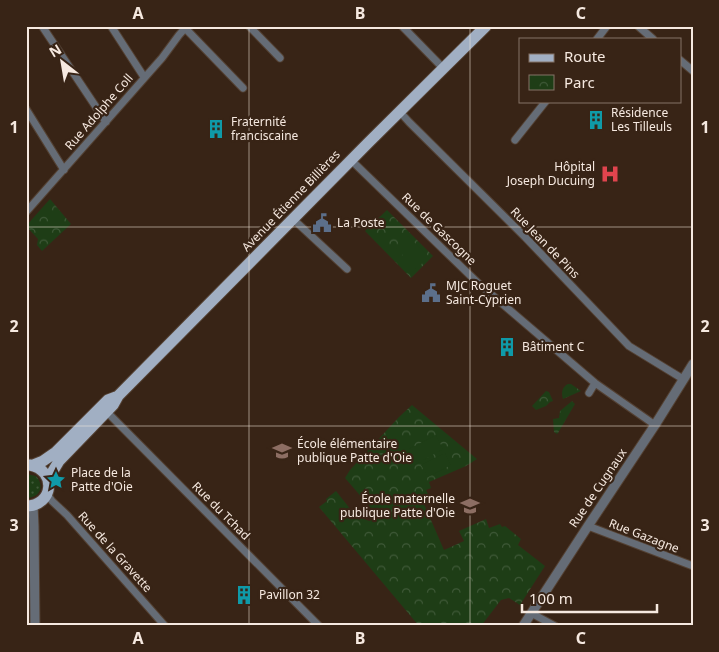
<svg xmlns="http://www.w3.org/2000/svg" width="719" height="652" font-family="'Noto Sans',sans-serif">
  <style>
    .grass { fill: url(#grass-dots) }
    .park { fill: url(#park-crowns) }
    .garden { fill: #1e3d16 }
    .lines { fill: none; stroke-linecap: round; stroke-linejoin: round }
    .minor-casing { stroke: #534032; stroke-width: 9 }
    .tertiary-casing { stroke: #534032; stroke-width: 11 }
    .primary-casing { stroke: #534032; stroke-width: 13 }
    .minor { stroke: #656c76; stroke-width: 7 }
    .tertiary { stroke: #656c76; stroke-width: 9 }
    .primary { stroke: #a1afc3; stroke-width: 11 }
    .grid { fill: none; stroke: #f6e9e0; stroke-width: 1; stroke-opacity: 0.55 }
    .labels { text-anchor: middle; stroke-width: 4.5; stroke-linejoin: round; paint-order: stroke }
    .street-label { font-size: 12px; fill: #f6e9e0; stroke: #382416 }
    .poi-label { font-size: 12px; fill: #f6e9e0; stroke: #382416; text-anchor: start }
    .neatline { fill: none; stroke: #f6e9e0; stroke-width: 2 }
    .grid-label { font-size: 16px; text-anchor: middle; font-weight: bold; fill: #f6e9e0 }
  </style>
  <defs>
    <pattern id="grass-dots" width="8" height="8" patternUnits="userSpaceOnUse" patternTransform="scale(1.25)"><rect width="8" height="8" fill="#1e3d16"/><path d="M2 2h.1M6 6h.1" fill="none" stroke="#3f5938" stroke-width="1.8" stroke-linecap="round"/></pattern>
    <pattern id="park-crowns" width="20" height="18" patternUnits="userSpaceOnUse" patternTransform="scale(1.25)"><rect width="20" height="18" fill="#1e3d16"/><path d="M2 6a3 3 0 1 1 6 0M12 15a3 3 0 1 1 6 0" fill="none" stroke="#3f5938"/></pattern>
  </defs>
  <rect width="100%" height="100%" fill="#382416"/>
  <path class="grass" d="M26 474 36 476C45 486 40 498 26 498Z"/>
  <path class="park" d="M50 199 71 224 42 251 37 245 38 239 26 226Z
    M387 210 433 256 411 278 365 231Z
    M568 384H571L581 391 563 399C561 393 562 387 568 384Z
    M546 391 549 392 553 401 550 402 546 406 536 410 532 406Z
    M572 401 575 404 558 433 557 434 554 432 553 419 559 418 560 411Z
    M412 405 477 459 466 466 429 482 431 488 426 490 431 500 424 504 444 550 464 541 459 531 486 519 489 528 500 524 502 527 505 526 521 539 518 545 545 566 520 605 509 598 501 600 481 626H419L319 507 327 501 326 499 336 491 359 520 363 517 366 520 370 521 377 515 345 478 350 470 399 417Z"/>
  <path class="garden" d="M408 236 429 257 416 269 396 248Z
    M436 435 443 449 415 465 407 450Z
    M445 453 451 465 428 477 421 465Z"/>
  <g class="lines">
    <g class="minor-casing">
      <path id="minor" d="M42 26 106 122
        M111 26 144 77
        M249 26 280 58
        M402 26 443 68
        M638 26 653 39
        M185 28 243 88
        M597 39 607 26
        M680 60 693 71
        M26 109 64 170
        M400 112 409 122 525 237 629 346 683 379
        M515 140 546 101
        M351 160 478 283 595 383 655 425
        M26 212 162 58 179 35 187 26
        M293 219 347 269
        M589 393 595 383
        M107 412 319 626
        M47 494 52 501 67 515 165 626
        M588 526 693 566
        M531 613 555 626"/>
    </g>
    <g class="tertiary-casing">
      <path id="tertiary" d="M33 506 34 526 35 626
        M523 626 588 526 655 425 693 364"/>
    </g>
    <g class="primary-casing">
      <path id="primary" d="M33 465 43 461 56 452 108 400 116 397
        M49 482 53 471 59 461 113 405 118 396 368 143 486 26
        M26 506C54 506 57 470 30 465"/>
    </g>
    <use href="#minor" class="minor"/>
    <use href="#tertiary" class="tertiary"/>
    <use href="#primary" class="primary"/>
  </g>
  <path class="grid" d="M249 26V626M470 26V626M26 227H693M26 426H693"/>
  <defs>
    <g id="building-bare" transform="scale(1.5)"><path d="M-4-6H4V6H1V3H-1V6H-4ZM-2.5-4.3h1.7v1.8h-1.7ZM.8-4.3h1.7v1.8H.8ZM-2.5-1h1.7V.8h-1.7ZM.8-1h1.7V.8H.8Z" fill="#0f9aa8" stroke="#382416" stroke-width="2.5" paint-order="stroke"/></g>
    <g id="hospital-bare" transform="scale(1.5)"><path d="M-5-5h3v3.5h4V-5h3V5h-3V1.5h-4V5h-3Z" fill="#e0444e" stroke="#382416" stroke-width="2.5" paint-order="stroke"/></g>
    <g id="civic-bare" transform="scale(1.5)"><path d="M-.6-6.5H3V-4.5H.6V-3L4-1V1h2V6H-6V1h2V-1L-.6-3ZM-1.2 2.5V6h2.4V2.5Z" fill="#5c6f8a" stroke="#382416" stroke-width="2.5" paint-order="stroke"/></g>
    <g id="school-bare" transform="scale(1.5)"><path d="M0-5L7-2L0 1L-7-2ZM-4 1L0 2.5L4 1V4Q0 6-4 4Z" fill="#8d6e63" stroke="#382416" stroke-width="2.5" paint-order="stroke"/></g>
    <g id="sight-bare" transform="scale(1.5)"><path d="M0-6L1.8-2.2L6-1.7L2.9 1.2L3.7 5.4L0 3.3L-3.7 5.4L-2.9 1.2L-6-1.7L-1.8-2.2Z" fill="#0f9aa8" stroke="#382416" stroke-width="2.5" paint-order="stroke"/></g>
  </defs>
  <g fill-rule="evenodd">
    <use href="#building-bare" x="596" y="120"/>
    <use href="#building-bare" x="216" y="129"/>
    <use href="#hospital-bare" x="610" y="174"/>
    <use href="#civic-bare" x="322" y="223"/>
    <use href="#civic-bare" x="431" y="293"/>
    <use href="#building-bare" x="507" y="347"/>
    <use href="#school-bare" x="282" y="451"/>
    <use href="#sight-bare" x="56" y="480"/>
    <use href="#school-bare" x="470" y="506"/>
    <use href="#building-bare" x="244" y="595"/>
  </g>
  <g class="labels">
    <g class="street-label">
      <text transform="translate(99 112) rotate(-49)" y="4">Rue Adolphe Coll</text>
      <text transform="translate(291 201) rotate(-46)" y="4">Avenue Étienne Billières</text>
      <text transform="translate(439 229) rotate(44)" y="4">Rue de Gascogne</text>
      <text transform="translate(545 243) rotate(46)" y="4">Rue Jean de Pins</text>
      <text transform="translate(598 488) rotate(-56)" y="4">Rue de Cugnaux</text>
      <text transform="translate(221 511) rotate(45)" y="4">Rue du Tchad</text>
      <text transform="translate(644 536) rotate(21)" y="4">Rue Gazagne</text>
      <text transform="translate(115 552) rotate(48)" y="4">Rue de la Gravette</text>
    </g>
    <g class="poi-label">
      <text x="611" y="117">Résidence<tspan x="611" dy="14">Les Tilleuls</tspan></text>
      <text x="231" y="126">Fraternité<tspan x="231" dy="14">franciscaine</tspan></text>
      <text x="595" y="171" text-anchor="end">Hôpital<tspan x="595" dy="14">Joseph Ducuing</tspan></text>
      <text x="337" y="227">La Poste</text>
      <text x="446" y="290">MJC Roguet<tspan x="446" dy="14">Saint-Cyprien</tspan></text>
      <text x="522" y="351">Bâtiment C</text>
      <text x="297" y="448">École élémentaire<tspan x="297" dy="14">publique Patte d'Oie</tspan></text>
      <text x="71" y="477">Place de la<tspan x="71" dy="14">Patte d'Oie</tspan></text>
      <text x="455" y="503" text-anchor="end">École maternelle<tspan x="455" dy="14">publique Patte d'Oie</tspan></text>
      <text x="259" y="599">Pavillon 32</text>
    </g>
  </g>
  <rect width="719" height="652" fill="none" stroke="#382416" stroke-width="55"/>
  <rect x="519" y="38" width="162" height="65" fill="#382416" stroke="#847367"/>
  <rect x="529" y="54" width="25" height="8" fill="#a1afc3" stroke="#847367"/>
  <text x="564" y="62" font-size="15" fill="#f6e9e0">Route</text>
  <rect x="529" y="75" width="25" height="15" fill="url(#park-crowns)" stroke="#847367"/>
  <text x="564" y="88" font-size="15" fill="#f6e9e0">Parc</text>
  <g transform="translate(62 62) rotate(329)" stroke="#382416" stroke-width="4" paint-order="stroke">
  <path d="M0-4L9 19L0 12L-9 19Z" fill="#f6e9e0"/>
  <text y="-8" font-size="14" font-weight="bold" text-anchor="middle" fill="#f6e9e0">N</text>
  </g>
  <path d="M522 604v8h135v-8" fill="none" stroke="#f6e9e0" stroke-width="2.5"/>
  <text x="529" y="604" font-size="15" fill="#f6e9e0" stroke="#382416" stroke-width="4" paint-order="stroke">100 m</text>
  <rect x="28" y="28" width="664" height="596" class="neatline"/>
  <g class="grid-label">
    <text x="138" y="19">A</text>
    <text x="360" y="19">B</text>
    <text x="581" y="19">C</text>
    <text x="14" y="133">1</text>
    <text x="705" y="133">1</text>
    <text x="14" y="332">2</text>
    <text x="705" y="332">2</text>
    <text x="14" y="531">3</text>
    <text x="705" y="531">3</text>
    <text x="138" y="644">A</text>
    <text x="360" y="644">B</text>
    <text x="581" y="644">C</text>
  </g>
</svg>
